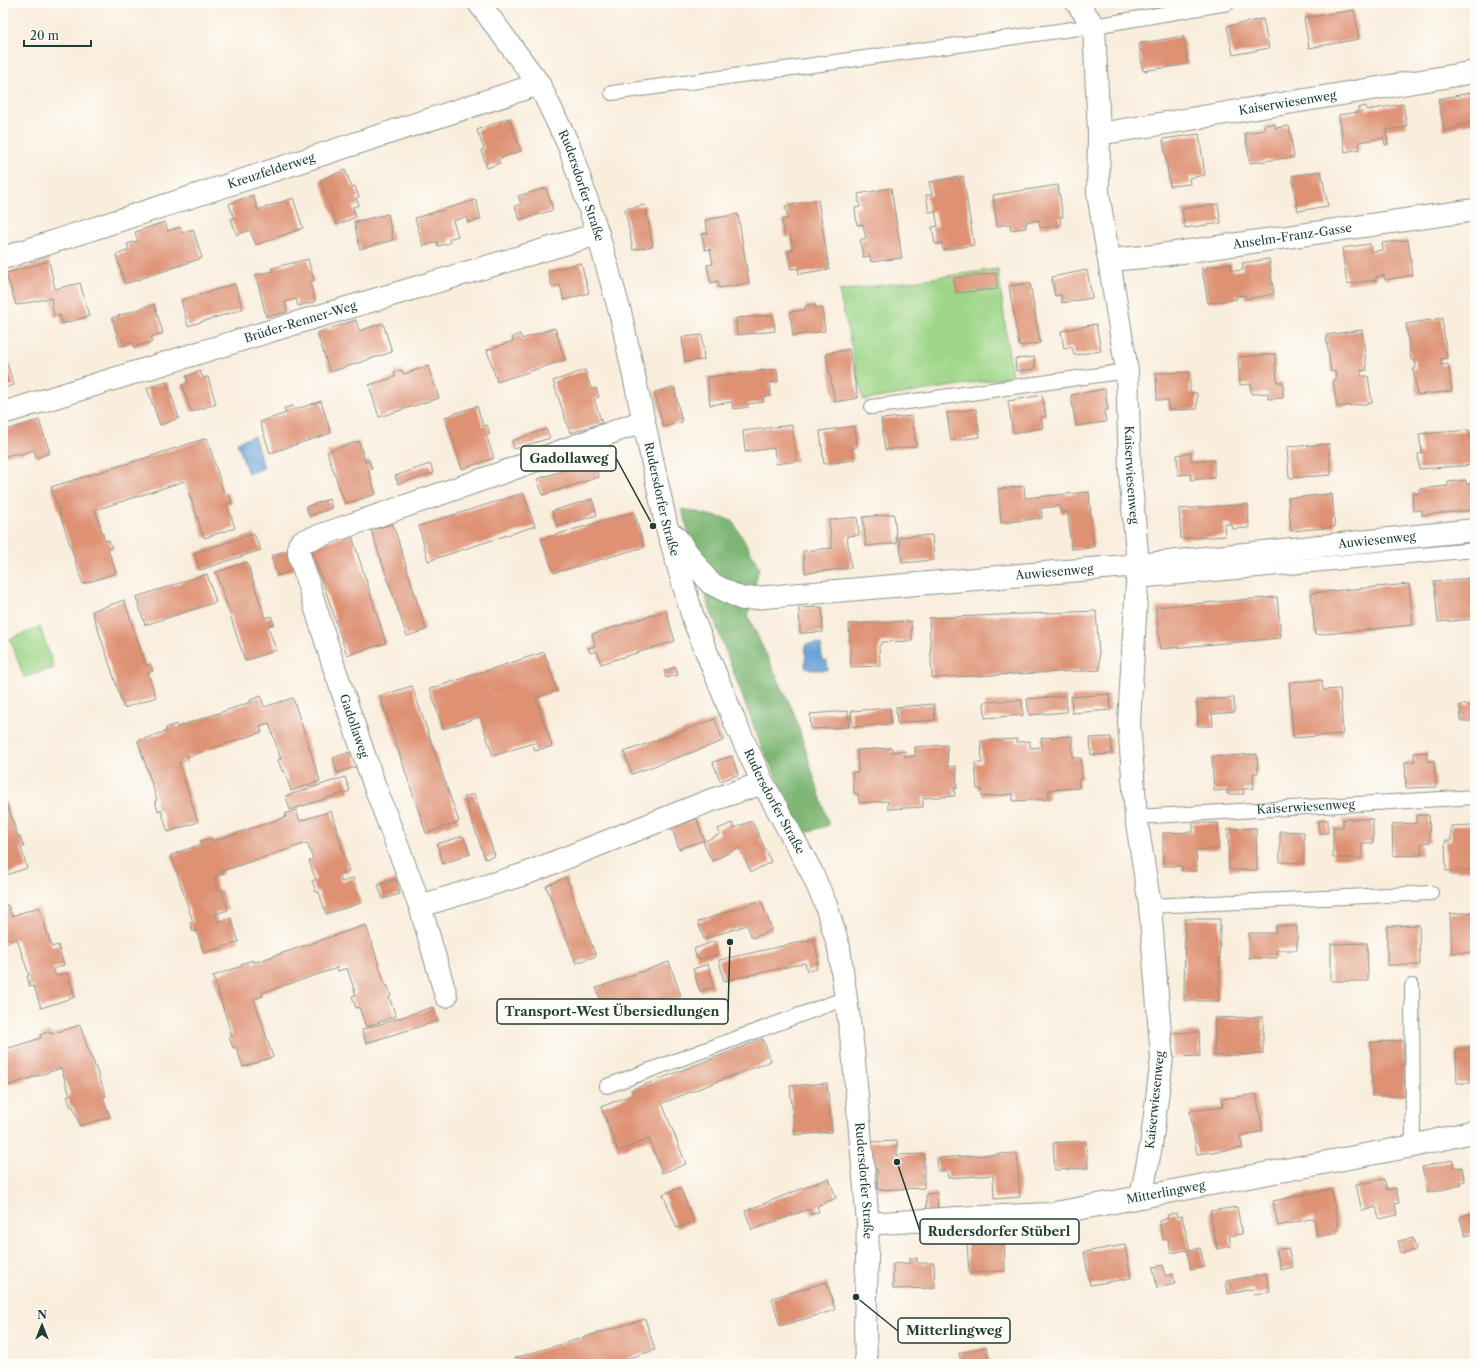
<svg xmlns="http://www.w3.org/2000/svg" width="1478" height="1367" font-family="'Libre Caslon Text',serif">
  <style>
    .green { fill: #9ed688; stroke: #5e8a5e }
    .forest { fill: #7eb774; stroke: #4e7a54 }
    .water { fill: #68a1d7; stroke: #446f86 }
    .building { fill: #de9173 }
    .lines { fill: none; stroke-linecap: round; stroke-linejoin: round }
    .service-casing { stroke: #8c9588; stroke-width: 16 }
    .minor-casing { stroke: #8c9588; stroke-width: 24 }
    .service { stroke: #fff; stroke-width: 14 }
    .minor { stroke: #fff; stroke-width: 22 }
    .labels { text-anchor: middle; stroke-width: 3; stroke-linejoin: round; paint-order: stroke }
    .street-label { font-size: 12px; fill: #1f3d34; stroke: #fdfcf7 }
    .leader { fill: none; stroke: #1f3d34; stroke-width: 1.5 }
    .callout-dot { fill: #1f3d34; stroke: #fdfcf7; stroke-width: 1.5 }
    .callout { fill: #fdfcf7; stroke: #1f3d34; stroke-width: 1.5 }
    .callout-label { font-size: 13px; text-anchor: middle; font-weight: bold; fill: #1f3d34 }
  </style>
  <rect width="100%" height="100%" fill="#fdfcf7"/>
  <filter id="ink" filterUnits="userSpaceOnUse"><feTurbulence type="fractalNoise" baseFrequency=".025" numOctaves="2"/><feDisplacementMap in="SourceGraphic" scale="8" xChannelSelector="R" yChannelSelector="G"/><feConvolveMatrix kernelMatrix="1 2 1 2 8 2 1 2 1" color-interpolation-filters="sRGB"/></filter>
  <filter id="wash" filterUnits="userSpaceOnUse"><feTurbulence type="fractalNoise" baseFrequency=".012" numOctaves="4" result="noise"/><feDisplacementMap in="SourceGraphic" scale="16" xChannelSelector="R" yChannelSelector="G"/><feGaussianBlur stdDeviation="0.9" result="paint"/><feColorMatrix in="noise" values="0 0 0 0 0 0 0 0 0 0 0 0 0 0 0 0 0 1.4 0 .05"/><feComposite in="paint" operator="in"/></filter>
  <g filter="url(#wash)">
    <rect width="100%" height="100%" fill="#f9eddc"/>
    <path class="green" d="M998 269 1012 377 863 400 839 291Z
      M40 627 54 668 24 677 10 639Z"/>
    <path class="forest" d="M682 509 732 520 759 567 748 616 794 713 829 825 804 833 761 746 707 601Z"/>
    <path class="water" d="M254 436 264 468 248 474 237 442Z
      M817 643 821 645 822 660 827 661 828 670H811L805 667 806 644Z"/>
    <g id="blocks">
      <path class="building" d="M1354 10 1359 39 1309 48 1304 18Z
        M1263 19 1269 48 1233 55 1227 26Z
        M1183 36 1188 64 1143 71 1139 44Z
        M1475 92V125H1472L1471 123 1457 126V128L1444 130 1438 99Z
        M1403 104 1407 127 1386 130 1388 144 1385 145 1384 138 1359 142 1360 149 1345 152 1339 115 1358 112V108L1366 106 1367 110Z
        M509 118 521 151 498 159 500 163 487 168 481 150 484 149 477 130Z
        M1275 124V128L1289 126 1294 157 1250 163 1245 133 1265 130 1264 125Z
        M1199 134 1205 175 1189 178 1190 184 1170 186 1163 139Z
        M345 170 352 187 355 186 359 197 356 198 359 205 353 207 356 217 337 225 320 180Z
        M1321 171 1328 206 1298 211 1292 176Z
        M963 176 974 245 943 250 942 243 935 244 932 227 938 226 935 211 929 212 926 195H932L929 182Z
        M1058 185 1063 217H1060L1061 225 1040 228 1039 220 1026 222V228L1011 230 1010 224 997 226 993 195Z
        M546 188 553 210 520 220 515 206 521 204 518 196Z
        M891 188 902 258 871 262 870 256 863 257 860 240 866 238 863 224 857 225 855 208 860 207 858 194Z
        M253 195 258 210 293 198 303 228 256 245 250 230 237 235 231 219 234 218 229 204Z
        M476 200 481 219 468 223 466 217 453 221 458 236 449 239 450 243 438 246 437 242 423 246 415 218Z
        M818 200 829 269 799 274 798 268 791 269 787 251 793 250 790 235 785 237 782 220 788 219 785 206Z
        M1218 204 1221 223 1185 228 1182 209Z
        M645 205 653 246 633 250 625 209Z
        M388 214 393 240 360 249 354 222Z
        M738 214 749 283 719 288 718 281 711 283 707 265 713 264 710 249 705 250 702 234 708 233 705 220Z
        M165 222 168 231 180 227 182 233 193 229 202 258 125 284 116 255 129 250 127 244 138 241 135 232Z
        M1408 240 1413 275 1385 280 1384 275 1376 277V280L1347 284 1342 248 1370 244 1371 252 1383 250 1382 243Z
        M308 259 314 281 310 282 315 302 298 306 296 299 285 302 287 312 266 317 256 275 273 271 272 268Z
        M1269 259 1274 294 1246 299 1245 295 1236 296 1237 299 1208 303 1202 268 1231 263 1232 271 1243 270 1242 263Z
        M49 261 55 289 80 283 89 316 62 324 60 315 54 317 51 298 16 305 6 273Z
        M581 263 589 293 564 300 560 285 552 287 548 271Z
        M1087 270 1092 298 1062 303 1061 295 1055 296 1052 277Z
        M996 273 997 289 956 293 954 278Z
        M1030 283 1040 343 1019 346 1009 286Z
        M235 284 243 309 188 326 181 300Z
        M154 304 163 333 151 337 152 342 134 347 133 343 120 346 112 318Z
        M815 305V308H822L825 331 793 336 790 312 806 310 805 306Z
        M773 315 775 331 737 335 736 318Z
        M1442 318 1447 358 1441 359V365L1448 364 1452 391 1417 395 1413 369 1416 368 1415 360H1411L1406 324Z
        M356 320 359 331 383 323 392 352 330 372 317 333Z
        M1096 324 1101 351 1074 355 1072 347 1064 349 1061 331Z
        M555 328 565 360 497 382 487 350 513 341 512 337 520 334 522 339Z
        M1362 330 1367 370 1361 371V376H1368L1372 403 1337 407 1333 380H1336L1335 371 1331 372 1326 335Z
        M702 335 704 360 685 362 682 337Z
        M849 349 858 398 835 402 826 354Z
        M3 351 14 385 3 388Z
        M1275 354 1277 382H1283V398L1268 399V393L1251 394V384L1240 385 1238 357Z
        M1034 357 1035 369 1016 371 1015 359Z
        M428 366 439 398 379 417 369 385 395 377 394 372 402 370 404 374Z
        M777 369 778 382 770 383 771 396 763 397 764 402 748 404V407L733 409 732 402 710 405 707 377Z
        M585 370 591 389 596 388 599 397 594 399 602 423 570 433 553 381Z
        M200 371 203 378 208 377 216 404 191 412 182 385 188 383 186 376Z
        M1190 372V393H1197V409L1168 410V400H1157L1156 373Z
        M167 382 179 418 160 425 147 388Z
        M674 387 682 422 663 427 655 392Z
        M1105 389 1108 410 1104 411 1106 422 1076 426 1071 395Z
        M1042 395 1046 416 1041 417 1043 428 1013 433 1008 401Z
        M321 401 331 433 270 453 260 422 286 413 284 408 293 406 294 410Z
        M477 406 483 426 487 425 490 434 486 435 494 458 462 469 445 417Z
        M976 409 980 437 951 441 947 413Z
        M912 416 916 446 885 450 881 419Z
        M39 420 50 453 36 458 34 450 18 455 17 453 3 457V431Z
        M792 425 797 461 776 464 774 448 745 452 743 431Z
        M855 426 857 447 852 448 854 460 824 464 820 431Z
        M546 429 550 438 514 449 512 441Z
        M1469 430 1473 465 1419 469 1418 454 1422 453 1419 434Z
        M207 438 224 494 228 493 231 500 232 503 227 504 235 528 204 538 185 481 95 510 105 541 109 540 112 548 108 549 116 573 83 584 51 487 139 460Z
        M359 441 365 462 369 460 372 469 368 470 376 494 345 504 327 452Z
        M1329 444 1331 475 1289 478 1287 447Z
        M1191 453V461L1214 460V478L1191 480V474L1178 475 1177 455Z
        M593 461 599 477 543 495 537 479Z
        M430 464 434 473 398 484 395 476Z
        M1466 480V484L1475 483V510L1422 515V510L1413 511 1412 493H1419V489L1448 486V482Z
        M1024 486 1025 498 1089 492 1094 547 1071 549 1068 512 1061 513 1060 506 1041 508 1042 518 1001 523 998 489Z
        M523 493 535 526 428 561 419 526Z
        M1332 494 1335 527 1291 531 1288 498Z
        M329 499 332 508 309 516 306 507Z
        M592 499 597 515 557 527 552 511Z
        M1248 504 1249 528 1232 529 1231 524H1224L1225 536 1181 539 1179 509Z
        M634 512 644 547 554 573 541 539Z
        M894 514 897 543 866 546 863 517Z
        M857 517 859 535 847 536 851 568 805 573 803 551 832 548 829 520Z
        M393 524 426 630 407 636 371 530Z
        M351 533 386 643 347 655 311 547Z
        M254 534 261 550 200 570 194 553Z
        M932 535 934 560 902 563 899 537Z
        M289 550 295 569 277 576 271 556Z
        M247 562 265 618 271 616 274 624 268 626 276 650 245 661 216 572Z
        M207 574 216 602 145 625 136 597Z
        M1475 578V619L1438 622 1434 581Z
        M1409 584 1413 625 1315 635 1311 593Z
        M1277 597 1281 638 1160 649 1156 607Z
        M124 600 146 665 150 664 153 671 148 673 156 697 124 708 92 611Z
        M822 607 823 632 800 633 799 608Z
        M666 611 675 641 601 664 597 651 590 653 588 648 595 646 592 634Z
        M1096 611 1100 670 932 678 929 618Z
        M911 621 912 641 882 642 879 647 880 666 851 667 849 624Z
        M544 652 557 691 536 698 552 746 535 751 533 743 493 756 480 717 443 729 430 689Z
        M676 667 678 675 666 678 664 671Z
        M1322 680 1323 690 1340 689 1343 734 1293 738 1289 682Z
        M412 686 459 822 426 833 380 696Z
        M1109 694 1111 710 1072 713 1071 697Z
        M261 696 264 707 293 698 320 781 291 791 284 770 282 771 278 760 281 759 269 723 260 726 262 732 187 757 188 760 179 763 198 822 168 832 161 810 158 811 155 801 157 800 138 741 167 731 166 728 176 724 177 727 219 713 251 702 250 700Z
        M1066 696 1067 712 1029 715 1027 699Z
        M1234 698 1235 712 1212 714 1213 726H1198L1197 700Z
        M1022 700 1023 715 985 718 984 702Z
        M1470 701H1475V721H1461L1460 705H1470Z
        M934 704 935 720 897 723 896 707Z
        M890 708 891 724 853 727 851 711Z
        M848 711 849 727 811 729 810 714Z
        M715 719 723 741 632 774 624 752Z
        M1072 736 1073 758H1081L1082 779H1079V788L1049 790V799L1013 801V794L982 797 981 789H977L975 763H982L981 741 1017 739V742L1030 741V748L1042 747 1041 738Z
        M1111 737 1112 754 1091 755 1090 738Z
        M947 745 948 767 956 766 957 789 954 788 955 796 923 798V807L888 809V801L859 803 858 794H854L852 772H858L857 750 892 748V752L905 751V757L915 756V747Z
        M353 751 358 766 337 773 333 758Z
        M1427 752V761H1434L1436 787 1406 788 1405 762 1415 761 1414 753Z
        M1257 754 1258 773H1253L1254 788 1243 789 1244 794H1227V790L1214 791 1212 757Z
        M732 756 738 775 720 781 713 762Z
        M345 777 350 791 290 810 286 796Z
        M3 793 18 837 20 836 24 847 21 848 27 868 3 876Z
        M474 794 495 856 485 859 464 797Z
        M296 810 300 821 331 811 349 871 339 874 342 882 353 878 361 903 326 914 319 892H316L312 881 316 880 309 861 313 859 307 843 225 870 222 871 223 874 214 877 218 890 221 889 228 910 215 914 218 922 231 918 239 942 204 953 196 930 193 932 190 923 193 922 171 855 202 844 200 841 211 838 213 841 286 817 285 814Z
        M1417 815H1429L1430 842 1421 843 1422 855 1393 856 1392 824 1417 823Z
        M697 819 704 840 679 849 672 828Z
        M1343 819H1373V843H1362V858H1333V827H1343Z
        M1328 820V833H1319L1318 821Z
        M752 821 771 862 751 872 739 848 712 861 703 842 720 834 718 829 732 823 734 828Z
        M1193 823H1218L1219 849 1196 850 1197 871H1182V866H1163V833L1193 832Z
        M1475 825V870L1446 871 1445 841H1451V826Z
        M1256 828 1257 870H1229L1228 829Z
        M1280 831 1304 832V863L1280 862Z
        M463 836 470 854 443 864 437 844Z
        M566 877 596 956 576 963 546 886Z
        M396 879 400 894 383 899 378 885Z
        M761 900 772 930 752 938 747 925 704 939 698 922Z
        M8 905 12 916 39 907 52 947 58 945 64 965 53 969 56 976 67 973 75 997 41 1008 34 986 30 987 27 976 29 975 17 939 3 944V907Z
        M1475 912V952L1452 953 1450 914Z
        M1185 919H1220L1219 1001H1184Z
        M366 925 386 987 388 986 391 996 389 997 396 1016 366 1027 359 1007 356 1008 352 996 356 995 347 968 338 971 337 968 262 993 263 996 254 999 273 1057 243 1067 236 1047 233 1048 229 1037 232 1036 213 976 242 966 241 964 253 960V963Z
        M1419 925 1420 965H1387V926Z
        M1276 926H1297V950H1277V958H1249V933H1276Z
        M814 939 819 962H816L817 969 807 971 805 963 724 981 719 960Z
        M715 941 718 955 697 959 694 949Z
        M1367 943 1368 981H1331V944Z
        M669 962 681 996 608 1022 596 988Z
        M708 964 714 987 700 991 693 969Z
        M433 1007 438 1021 366 1043 362 1030Z
        M1263 1017V1054L1214 1056 1215 1018Z
        M80 1025 91 1058H92L106 1096 103 1097 110 1117 80 1126 73 1106 71 1107 67 1096 70 1095 61 1068 3 1087V1050L41 1038 40 1035 50 1031 51 1034Z
        M1199 1032 1200 1056 1173 1057 1172 1033Z
        M763 1039 771 1061 662 1103 686 1164 662 1173 649 1139 618 1151 601 1107 633 1094 631 1090Z
        M1403 1041 1405 1096H1372L1371 1042Z
        M1475 1049V1083H1457L1456 1050Z
        M827 1083 832 1132 795 1135 790 1086Z
        M1256 1094 1263 1131 1240 1136 1243 1148 1197 1154 1190 1111 1223 1107 1222 1099Z
        M897 1141V1155L924 1154V1188L878 1190 877 1169H871L870 1142Z
        M1086 1141 1088 1168 1055 1170 1053 1143Z
        M1017 1153 1020 1197 994 1199 993 1175 948 1178 947 1171H938L937 1158Z
        M1452 1160 1454 1168 1462 1167 1465 1181 1461 1182 1462 1185 1428 1193 1422 1167Z
        M829 1178 836 1198 817 1206 819 1212 811 1215 809 1209 752 1230 745 1211Z
        M1384 1179 1387 1190 1396 1188 1399 1203 1395 1204 1397 1215 1379 1219 1376 1207 1362 1211 1356 1185Z
        M680 1188 694 1222 677 1228 663 1194Z
        M1331 1189 1339 1229 1336 1230 1337 1233 1317 1237 1314 1218 1278 1226 1273 1201Z
        M937 1193 938 1213 927 1214 926 1194Z
        M1237 1207 1242 1234 1229 1236 1231 1246 1217 1249 1210 1211Z
        M1475 1212V1234L1465 1236 1460 1217Z
        M1176 1213 1177 1217 1182 1216 1190 1250 1200 1248 1205 1267 1191 1270 1187 1250 1171 1253 1168 1239 1163 1240 1159 1221 1168 1218 1167 1215Z
        M1004 1235 1005 1271 969 1273 967 1243H974L973 1237Z
        M1413 1238 1416 1250 1401 1253 1398 1241Z
        M1125 1245 1131 1278 1090 1285 1084 1252Z
        M1288 1248 1293 1267 1281 1270 1276 1250Z
        M910 1258H917V1263H934L935 1288 893 1289V1264L910 1263Z
        M1163 1265 1165 1276 1173 1274 1175 1284 1157 1288 1153 1267Z
        M1266 1274 1270 1292 1254 1294 1253 1289 1228 1294 1226 1281Z
        M827 1282 835 1310 780 1326 772 1298Z
        M971 1318 974 1337 957 1340 953 1322Z
        M645 1319 655 1350 610 1364H517L515 1358Z
        M986 1347 990 1364H961L959 1353Z"/>
    </g>
  </g>
  <g filter="url(#ink)">
    <use href="#blocks" fill-opacity="0" stroke="#8c9588" stroke-width="1"/>
    <g class="lines">
      <g class="service-casing">
        <g id="service">
          <path d="M612 93 1094 26 1228 3"/>
          <path d="M872 407 1127 371"/>
          <path d="M1137 581 1475 550"/>
          <path id="s1" d="M1136 817 1475 797"/>
          <path d="M1150 906 1431 893"/>
          <path d="M1412 986 1413 1146"/>
          <path d="M607 1086 846 998"/>
        </g>
      </g>
      <g class="minor-casing">
        <g id="minor">
          <path id="s2" d="M479 3 539 84 569 146 598 234 621 316 666 524 694 621 736 725 763 783 811 871 826 905 839 948 853 1050 868 1224 865 1327 866 1364"/>
          <path id="s3" d="M1077 3 1094 26 1099 134 1098 193 1127 371 1130 472 1138 565 1129 722 1136 817 1150 906 1162 1058 1151 1146 1141 1197"/>
          <path id="s4" d="M1099 134 1475 72"/>
          <path id="s5" d="M3 258 539 84"/>
          <path id="s6" d="M1109 260 1155 256 1475 210"/>
          <path id="s7" d="M3 413 306 320 598 234"/>
          <path id="s8" d="M643 421 504 472 301 542 299 545V554L333 664 374 784 420 906 525 874 709 801 763 783"/>
          <path id="s9" d="M675 536 710 583 742 599 1138 565 1475 530"/>
          <path d="M420 906 446 996"/>
          <path id="s10" d="M868 1224 957 1218 1050 1214 1413 1146 1475 1131"/>
        </g>
      </g>
      <use href="#service" class="service"/>
      <use href="#minor" class="minor"/>
    </g>
  </g>
  <g class="labels">
    <g class="street-label">
      <text dy="4" stroke="none"><textPath href="#s4" startOffset="191">Kaiserwiesenweg</textPath></text>
      <text dy="4" stroke="none"><textPath href="#s5" startOffset="282">Kreuzfelderweg</textPath></text>
      <text dy="4" stroke="none"><textPath href="#s2" startOffset="211">Rudersdorfer Straße</textPath></text>
      <text dy="4" stroke="none"><textPath href="#s6" startOffset="185">Anselm-Franz-Gasse</textPath></text>
      <text dy="4" stroke="none"><textPath href="#s7" startOffset="311">Brüder-Renner-Weg</textPath></text>
      <text dy="4" stroke="none"><textPath href="#s3" startOffset="480">Kaiserwiesenweg</textPath></text>
      <text dy="4" stroke="none"><textPath href="#s2" startOffset="535">Rudersdorfer Straße</textPath></text>
      <text dy="4" stroke="none"><textPath href="#s9" startOffset="732">Auwiesenweg</textPath></text>
      <text dy="4" stroke="none"><textPath href="#s9" startOffset="408">Auwiesenweg</textPath></text>
      <text dy="4" stroke="none"><textPath href="#s8" startOffset="556">Gadollaweg</textPath></text>
      <text dy="4" stroke="none"><textPath href="#s2" startOffset="859">Rudersdorfer Straße</textPath></text>
      <text dy="4" stroke="none"><textPath href="#s1" startOffset="170">Kaiserwiesenweg</textPath></text>
      <text transform="translate(1155 1100) rotate(-84)" y="4">Kaiserwiesenweg</text>
      <text dy="4" stroke="none"><textPath href="#s2" startOffset="1254">Rudersdorfer Straße</textPath></text>
      <text dy="4" stroke="none"><textPath href="#s10" startOffset="300">Mitterlingweg</textPath></text>
    </g>
  </g>
  <path class="leader" d="M653 526L616 458M730 942L728 1011M897 1162L920 1231M856 1297L898 1331"/>
  <g class="callout-dot">
    <circle cx="653" cy="526" r="4"/>
    <circle cx="730" cy="942" r="4"/>
    <circle cx="897" cy="1162" r="4"/>
    <circle cx="856" cy="1297" r="4"/>
  </g>
  <g class="callout">
    <rect x="521" y="446" width="95" height="25" rx="4"/>
    <rect x="497" y="999" width="231" height="25" rx="4"/>
    <rect x="920" y="1219" width="159" height="25" rx="4"/>
    <rect x="898" y="1318" width="112" height="25" rx="4"/>
  </g>
  <g class="callout-label">
    <text x="569" y="463">Gadollaweg</text>
    <text x="612" y="1016">Transport-West Übersiedlungen</text>
    <text x="999" y="1236">Rudersdorfer Stüberl</text>
    <text x="954" y="1335">Mitterlingweg</text>
  </g>
  <rect width="1478" height="1367" fill="none" stroke="#fdfcf7" stroke-width="16"/>
  <g transform="translate(42 1325)" stroke="#fdfcf7" stroke-width="3" paint-order="stroke">
  <path d="M0-3L7 15L0 10L-7 15Z" fill="#1f3d34"/>
  <text y="-6" font-size="11" font-weight="bold" text-anchor="middle" fill="#1f3d34">N</text>
  </g>
  <path d="M24 40v6h67v-6" fill="none" stroke="#1f3d34" stroke-width="2"/>
  <text x="30" y="40" font-size="12" fill="#1f3d34" stroke="#fdfcf7" stroke-width="3" paint-order="stroke">20 m</text>
</svg>
